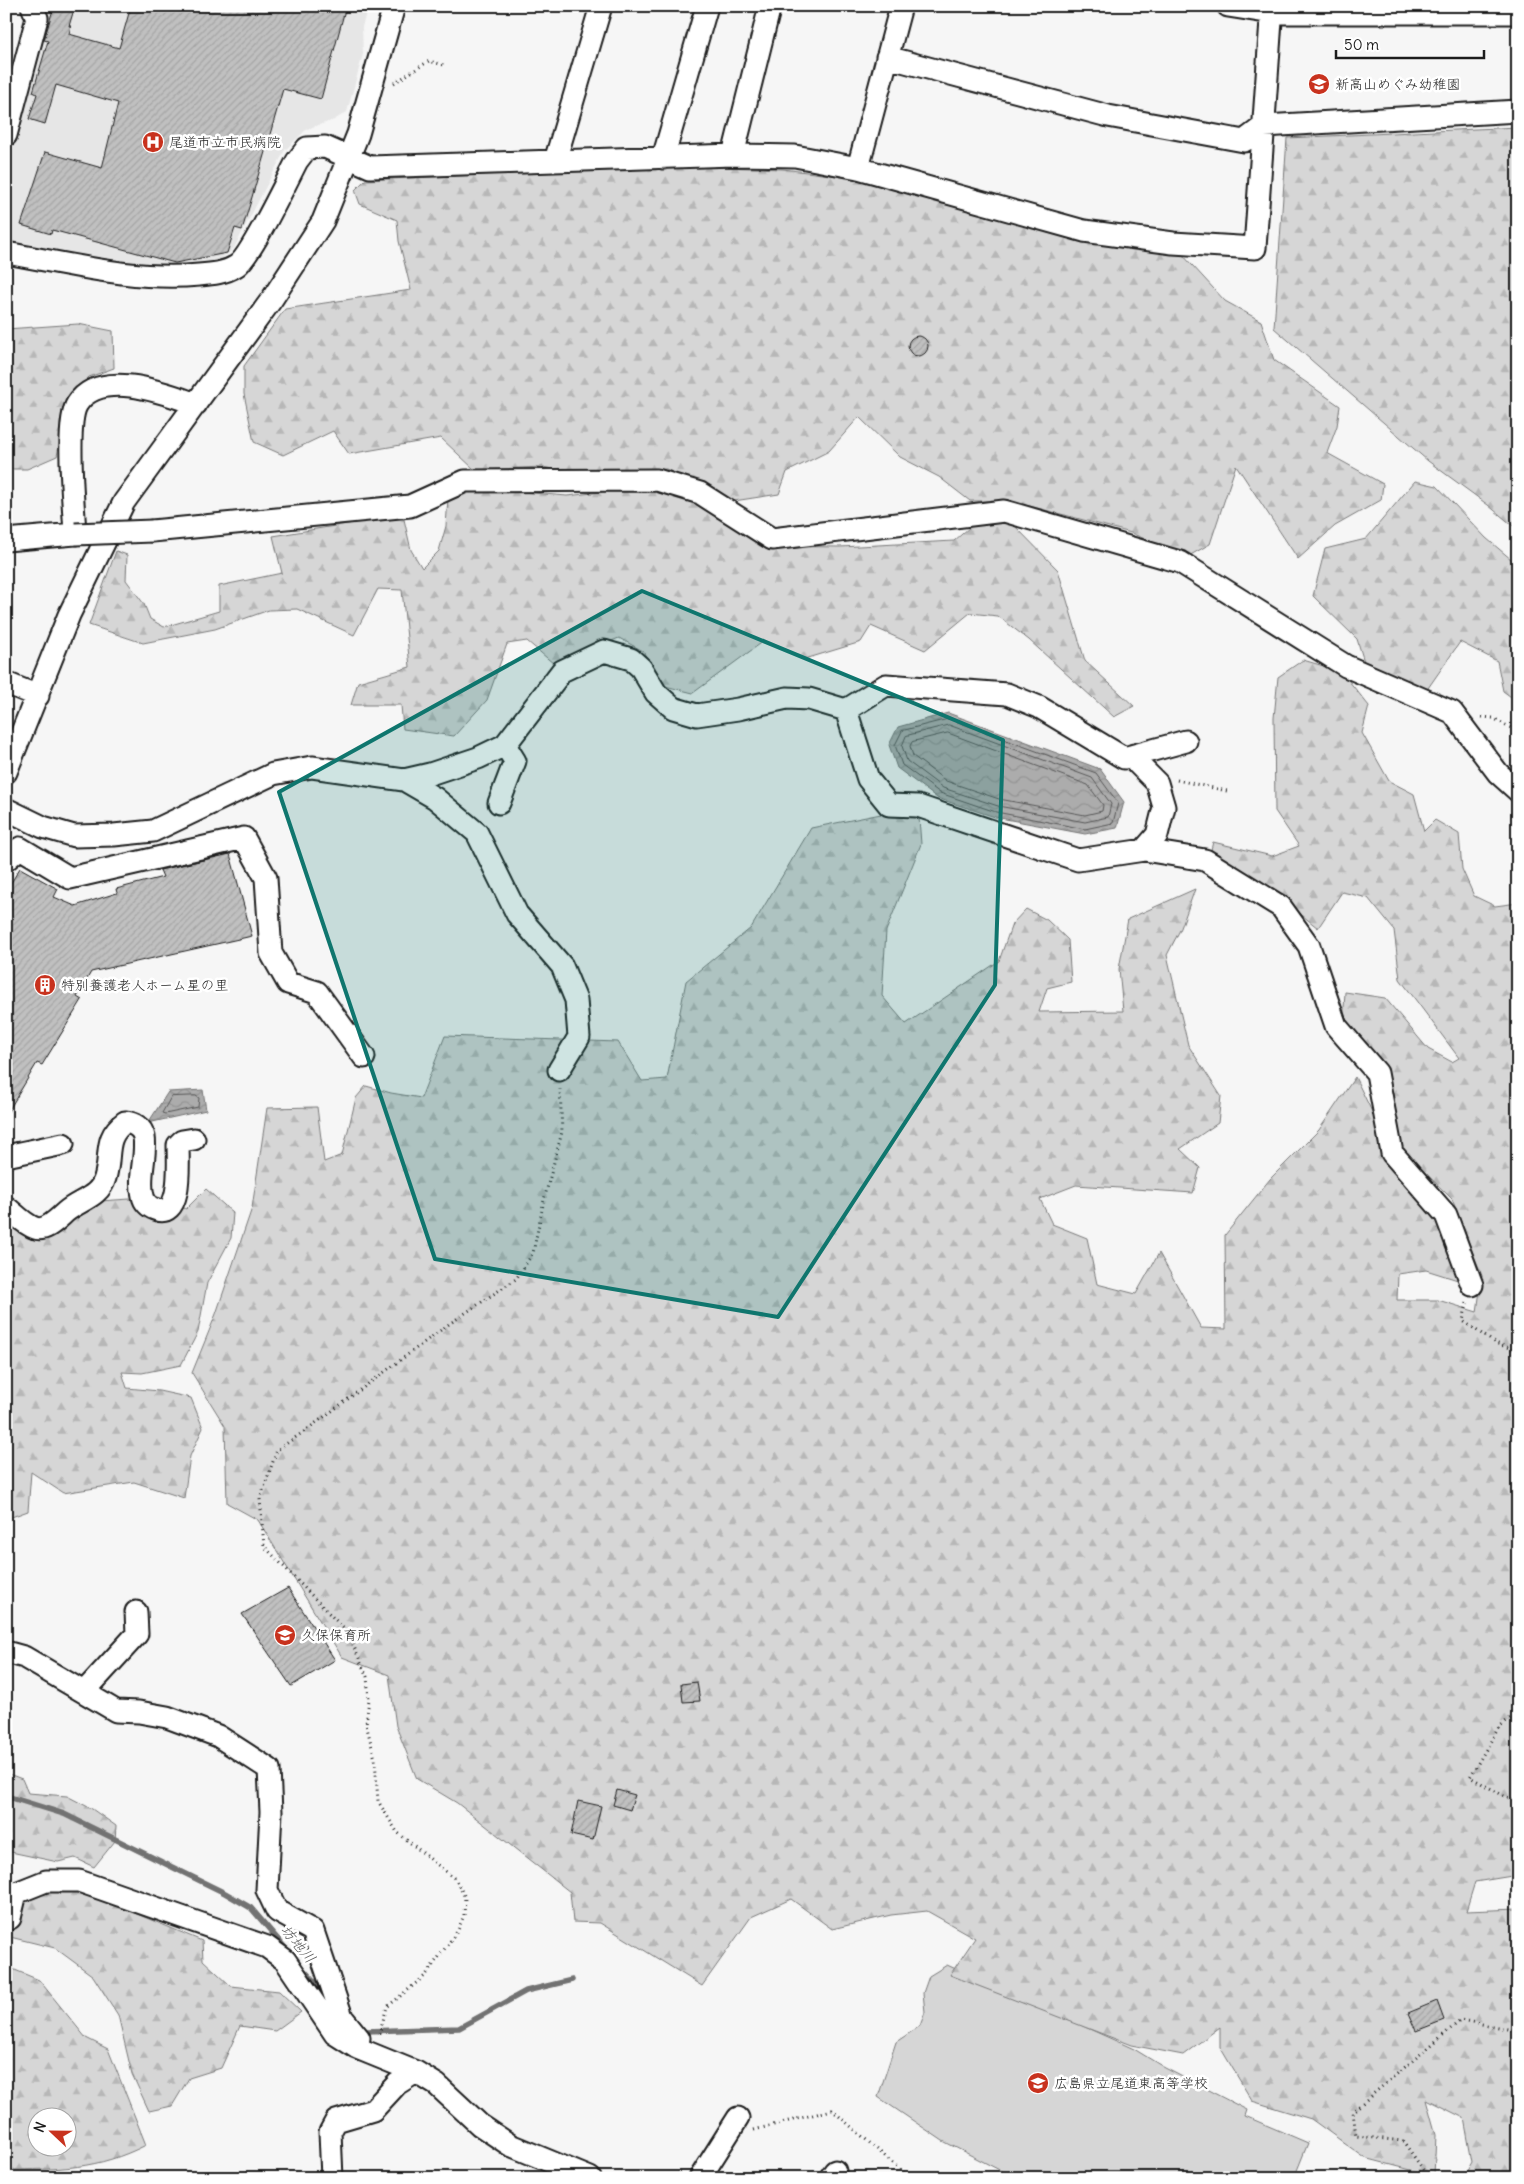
<svg xmlns="http://www.w3.org/2000/svg" width="1524" height="2184" font-family="Delius,'Klee One',sans-serif">
  <style>
    .built { fill: #e6e6e6 }
    .grass { fill: #d6d6d6; stroke: #797979 }
    .forest { fill: url(#forest-firs); stroke: #797979; fill-rule: evenodd }
    .water { fill: url(#water-waves); stroke: #727272 }
    .lines { fill: none; stroke-linecap: round; stroke-linejoin: round }
    .shore { stroke: #565656; stroke-width: 1 }
    .stream { stroke: #727272; stroke-width: 5.5 }
    .building { fill: url(#building-hatch); stroke: #1c1c1c }
    .minor-casing { stroke: #1c1c1c; stroke-width: 25 }
    .path { stroke: #1c1c1c; stroke-width: 3; stroke-dasharray: 1 4; stroke-linecap: butt }
    .minor { stroke: #fff; stroke-width: 21 }
    .minor-bridge-casing { stroke: #1c1c1c; stroke-width: 25; stroke-linecap: butt }
    .minor-bridge { stroke: #fff; stroke-width: 21 }
    .marked { fill: #0f766e; fill-opacity: 0.2; stroke: #0f766e; stroke-width: 4; stroke-linejoin: round }
    .labels { text-anchor: middle; stroke-width: 5; stroke-linejoin: round; paint-order: stroke }
    .poi-label { font-size: 14px; fill: #1c1c1c; stroke: #fff; text-anchor: start }
    .water-label { font-size: 15px; font-style: italic; fill: #5d5d5d; stroke: #fff }
  </style>
  <defs>
    <pattern id="forest-firs" width="22" height="20" patternUnits="userSpaceOnUse" patternTransform="scale(1.25)"><rect width="22" height="20" fill="#d6d6d6"/><path d="M5 1l3.5 6h-7zM16 11l3.5 6h-7z" fill="#b7b7b7"/></pattern>
    <pattern id="water-waves" width="16" height="10" patternUnits="userSpaceOnUse" patternTransform="scale(1.25)"><rect width="16" height="10" fill="#acacac"/><path d="M0 5q4-4 8 0t8 0" fill="none" stroke="#939393"/></pattern>
    <pattern id="building-hatch" width="6" height="6" patternUnits="userSpaceOnUse" patternTransform="scale(1.25)"><rect width="6" height="6" fill="#c0c0c0"/><path d="M-1 1l2-2M0 6l6-6M5 7l2-2" fill="none" stroke="#a4a4a4"/></pattern>
  </defs>
  <rect width="100%" height="100%" fill="#f6f6f6"/>
  <filter id="ink" filterUnits="userSpaceOnUse"><feTurbulence type="fractalNoise" baseFrequency=".02" numOctaves="2"/><feDisplacementMap in="SourceGraphic" scale="10" xChannelSelector="R" yChannelSelector="G"/><feConvolveMatrix kernelMatrix="1 2 1 2 8 2 1 2 1" color-interpolation-filters="sRGB"/></filter>
  <g filter="url(#ink)">
    <path class="built" d="M50 6H368L362 27 363 54 347 112 334 120 307 129 285 150 234 248 229 253 214 263 171 268 130 266 11 244 6 240V173Z"/>
    <path class="grass" d="M947 1965 1134 2049 1165 2068 1247 2110 1245 2116 1308 2143 1294 2178H1015L943 2141 878 2097 896 2042 920 2026 925 2012 923 1993 929 1976Z"/>
    <path class="forest" d="M1518 127V530L1488 505 1428 461 1274 328 1287 138Z
      M688 166 783 169 853 178 1072 238 1181 253 1225 301 1261 321 1274 360 1340 406 1337 426 1327 453 1383 484 1381 500 1335 526 1298 559 1236 465 1210 544 1187 557 1131 533 1080 519 1010 501H970L939 477 900 457 859 417 829 451 787 472 779 494 734 501 666 469 581 475 543 467 475 470 441 438 349 454 333 431 283 455 254 442 244 394V366L285 309 411 290 399 241 397 220 360 204 355 190 365 180Z
      M78 324 113 331 114 368 89 377 68 401 57 456 27 469H6V329Z
      M1415 481 1437 486 1486 538 1518 565V702L1503 691 1497 661 1460 642 1426 691 1366 668 1357 639 1313 596 1325 549 1366 539Z
      M476 488 567 496 618 490 666 489 702 501 761 546 840 547 954 541 978 520 1011 522 1058 570 1085 661 1134 706 1114 717 1029 640 998 616 970 613 925 650 871 626 861 642 805 659 764 641 693 693 661 685 643 651 619 638 554 664 527 641 507 644 487 700 454 736 403 729 401 705H351L358 682 410 667 402 590 378 589 354 635 297 609 269 610 215 629 143 643 89 625 116 551 127 555 126 580 144 604 150 619 164 627 219 611V586L282 573 273 536 403 515 411 550 422 568 439 551 446 526 448 499Z
      M1303 660 1341 671 1369 706 1362 733 1389 781 1414 794 1424 831 1435 820 1459 834 1462 869 1474 896 1495 906 1518 903V1875L1475 1882 1466 1911 1518 1909V2178H1463L1472 2162 1464 2118 1426 2099 1436 2135 1434 2176 1365 2158 1311 2119 1252 2101 1220 2047V2027L1183 2055 1131 2045 950 1975 975 1938 927 1911 891 1915 832 1929 791 1899 751 1917 702 1986 600 1923 573 1922 570 1892 457 1803 417 1779 396 1726 389 1675 342 1657 258 1520 227 1503 225 1426 192 1373 216 1314 252 1208 267 1108 317 1107 324 1162 342 1155 356 1098 366 1086 391 1093 421 1098 445 1036 618 1042 642 1081 667 1079 686 981 751 928 811 828 881 814 919 818 921 844 886 931 882 996 906 1024 999 961 1012 924 1026 909 1047 920 1068 940 1071 982 1047 988 1039 1012 1123 1011 1119 969 1128 919 1195 889 1181 928 1167 955 1188 1045 1221 1096 1218 1123 1180 1149 1200 1168 1193 1193 1076 1185 1040 1199 1052 1224 1087 1238 1097 1284 1136 1294 1159 1253 1201 1328 1226 1329 1225 1235 1270 1179 1319 1130 1355 1077 1377 1122 1433 1212 1461 1281 1426 1270 1398 1274 1397 1300H1438L1477 1312 1482 1276 1452 1199 1400 1148 1343 1025 1345 992 1385 998 1428 1049 1452 1062 1459 1058 1400 979 1394 930 1368 898 1342 892 1318 928 1288 904 1209 857 1213 842 1272 856 1299 846 1275 811 1274 718 1278 677Z
      M206 1189 233 1213 231 1238 207 1283 198 1332 181 1365 142 1373 122 1372 127 1388 159 1391 191 1398 203 1428 190 1456 184 1498 134 1482 63 1493 31 1472 28 1511 6 1519V1212L34 1225 85 1202 130 1199H166L186 1209Z
      M6 1773 22 1779 28 1793 67 1796 92 1809 116 1826 115 1841 94 1867 75 1858 58 1862 6 1851Z
      M41 1889 79 1890 202 1941 203 1960 231 1986 279 1991 301 2012 275 2031 240 2026 221 2068 189 2078 172 2106 149 2111 132 2074 118 2015 93 1976 55 1948 10 1937 21 1905Z
      M6 1961 15 1970 39 1980 86 2038 108 2049 146 2145C97 2170 59 2169 6 2170ZM38 2116H68V2146H38Z"/>
    <path class="water" d="M948 713 1100 769 1124 802 1117 828 1085 834 995 817 937 798 897 768 889 745 898 727Z
      M203 1090 206 1110 148 1123 168 1092Z"/>
    <g class="lines">
      <path class="shore" d="M949 719 1096 773 1118 803 1113 823 1085 829 996 812 940 793 902 765 895 745 902 731Z
        M949 725 1092 778 1111 804 1108 817 1085 822 998 806 943 788 907 761 902 746 906 736Z
        M948 733 1088 785 1103 805 1102 811 1085 815 999 799 946 781 913 756 910 746 912 742Z
        M196 1096 199 1098 198 1107 165 1114 162 1113 171 1097Z"/>
      <path class="stream" d="M6 1796 64 1814 225 1893 251 1908 287 1950
        M303 1969 327 1995
        M361 2026 366 2031 459 2028 526 1991 572 1980"/>
    </g>
    <path class="building" d="M54 6H75L69 26H71L69 34 119 48 131 6H346L321 99 283 89 250 204 242 230 235 228 227 253 175 263 52 230 51 234 21 225 45 152 102 168 118 103 56 85 45 124 29 119 37 94 33 92 48 41 44 40Z
      M908 346a10 10 0 1 1 20 0a10 10 0 1 1-20 0Z
      M230 854 252 936 91 972 77 997 82 1000 42 1065 37 1063 6 1115V891L20 868 58 889 54 897 75 906 117 893 116 889 163 877 160 870Z
      M288 1588 335 1660 291 1686 242 1614Z
      M697 1682 700 1701 683 1702 681 1684Z
      M617 1790 635 1795 630 1810 613 1805Z
      M578 1801 601 1806 593 1840 571 1835Z
      M1437 2001 1444 2020 1416 2031 1408 2013Z"/>
    <g class="lines">
      <g class="minor-casing">
        <path id="minor" d="M1228 6 1272 13H1518
          M887 57 1108 116 1244 141 1264 126 1518 111
          M6 135 37 18 32 6
          M733 155 770 6
          M663 158 707 6
          M555 161 601 6
          M858 168 901 6
          M6 253C70 264 134 281 199 275 212 274 225 273 236 266 250 258 287 180 297 161L307 148 325 147 370 167 733 155 795 156 858 168 1084 231 1173 243 1255 248 1272 6
          M152 531 410 506 465 481 657 480 700 493 772 539 1004 511 1180 562 1346 666 1452 712 1498 773 1518 791
          M6 540 75 534C74 508 65 423 77 404 100 368 165 393 196 404
          M6 683 38 696
          M846 710 868 779 889 805 918 806 1078 860 1144 850 1157 835 1164 807 1157 783 1137 763 1134 755
          M6 772 69 615 124 502 272 299 323 221 358 134 394 6
          M404 780 435 798 477 833 517 914 562 966 576 1000 579 1037 559 1070
          M499 803 515 761 505 745
          M6 809 43 827 74 836 114 835 153 831 273 774 312 767 404 780 430 774 478 758 505 745 562 671 604 651 631 659 641 668 656 693 673 708 697 715 738 709 787 698 809 699 846 710 886 685 1007 694 1039 707 1124 758 1186 741
          M1144 850 1205 860 1281 907 1309 946 1336 1026 1377 1073 1392 1153 1446 1215 1472 1285
          M6 860 20 848 70 878 244 838 266 878 271 953 288 983 317 992 364 1057
          M6 1156 63 1144
          M6 1207C14 1213 25 1225 35 1228 47 1232 59 1217 68 1210 81 1200 100 1196 105 1178 112 1155 103 1138 125 1122 134 1123 142 1127 144 1137 147 1156 138 1177 143 1196 144 1202 149 1207 155 1209 183 1221 178 1161 178 1145L182 1141 194 1139
          M6 1652 24 1657 116 1711 139 1712 167 1717 218 1736 269 1769 271 1812 267 1890 277 1911 313 1931 342 2017 359 2038 357 2048
          M84 1692 137 1634 136 1612
          M6 1894 16 1893 46 1881H79L267 1947 285 1960 335 2034 357 2048 416 2072 437 2085 480 2125 510 2145 590 2178
          M6 1920 10 1918 16 1893
          M332 2178 330 2132 336 2121 373 2110 397 2084 416 2072
          M700 2178 738 2118
          M830 2178 835 2171"/>
      </g>
      <path class="path" d="M394 83 429 61 444 65
        M1482 717 1493 718 1518 732
        M1177 780 1227 791
        M1467 1303 1463 1321 1495 1343 1518 1351
        M1518 1712 1499 1727 1470 1777 1506 1797 1518 1800
        M379 2034 387 2007 426 1975 458 1930 464 1915 465 1897 455 1879 397 1832 378 1801 375 1759 366 1724 369 1699 367 1677 348 1633 264 1546 260 1499 277 1450 305 1431 449 1324 516 1279 533 1253 544 1200 562 1132 560 1089
        M754 2130 832 2110 910 2178
        M1429 2178 1403 2141 1356 2136 1353 2111 1461 2020 1518 2031"/>
      <use href="#minor" class="minor"/>
      <g class="minor-bridge-casing">
        <path id="minor-bridge" d="M75 534 152 531"/>
      </g>
      <use href="#minor-bridge" class="minor-bridge"/>
    </g>
  </g>
  <path class="marked" d="M642 591 1003 740 995 985 778 1317 435 1259 279 792Z"/>
  <defs>
    <g id="school-disc" transform="scale(1.125)"><circle r="9.5" fill="#c8321e" stroke="#fff"/><path d="M0-5L7-2L0 1L-7-2ZM-4 1L0 2.5L4 1V4Q0 6-4 4Z" fill="#fff"/></g>
    <g id="hospital-disc" transform="scale(1.125)"><circle r="9.5" fill="#c8321e" stroke="#fff"/><path d="M-5-5h3v3.5h4V-5h3V5h-3V1.5h-4V5h-3Z" fill="#fff"/></g>
    <g id="building-disc" transform="scale(1.125)"><circle r="9.5" fill="#c8321e" stroke="#fff"/><path d="M-4-6H4V6H1V3H-1V6H-4ZM-2.5-4.3h1.7v1.8h-1.7ZM.8-4.3h1.7v1.8H.8ZM-2.5-1h1.7V.8h-1.7ZM.8-1h1.7V.8H.8Z" fill="#fff"/></g>
  </defs>
  <g fill-rule="evenodd">
    <use href="#school-disc" x="1319" y="84"/>
    <use href="#hospital-disc" x="153" y="142"/>
    <use href="#building-disc" x="45" y="985"/>
    <use href="#school-disc" x="285" y="1635"/>
    <use href="#school-disc" x="1038" y="2083"/>
  </g>
  <g class="labels">
    <g class="poi-label">
      <text x="1335" y="89">新高山めぐみ幼稚園</text>
      <text x="169" y="147">尾道市立市民病院</text>
      <text x="61" y="990">特別養護老人ホーム星の里</text>
      <text x="301" y="1640">久保保育所</text>
      <text x="1054" y="2088">広島県立尾道東高等学校</text>
    </g>
    <g class="water-label">
      <text transform="translate(298 1944) rotate(50)" y="5">坊地川</text>
    </g>
  </g>
  <rect width="1524" height="2184" fill="none" stroke="#fff" stroke-width="25"/>
  <rect x="12" y="12" width="1499" height="2159" fill="none" stroke="#1c1c1c" stroke-width="2" filter="url(#ink)"/>
  <g transform="translate(52 2132) rotate(292)"><circle r="24" fill="#ffffff" stroke="#a4a4a4"/>
  <path d="M0-4L9 19L0 12L-9 19Z" fill="#c8321e"/>
  <text y="-8" font-size="14" font-weight="bold" text-anchor="middle" fill="#1c1c1c">N</text>
  </g>
  <path d="M1336 50v8h148v-8" fill="none" stroke="#1c1c1c" stroke-width="2.5"/>
  <text x="1344" y="50" font-size="15" fill="#1c1c1c" stroke="#ffffff" stroke-width="4" paint-order="stroke">50 m</text>
</svg>
